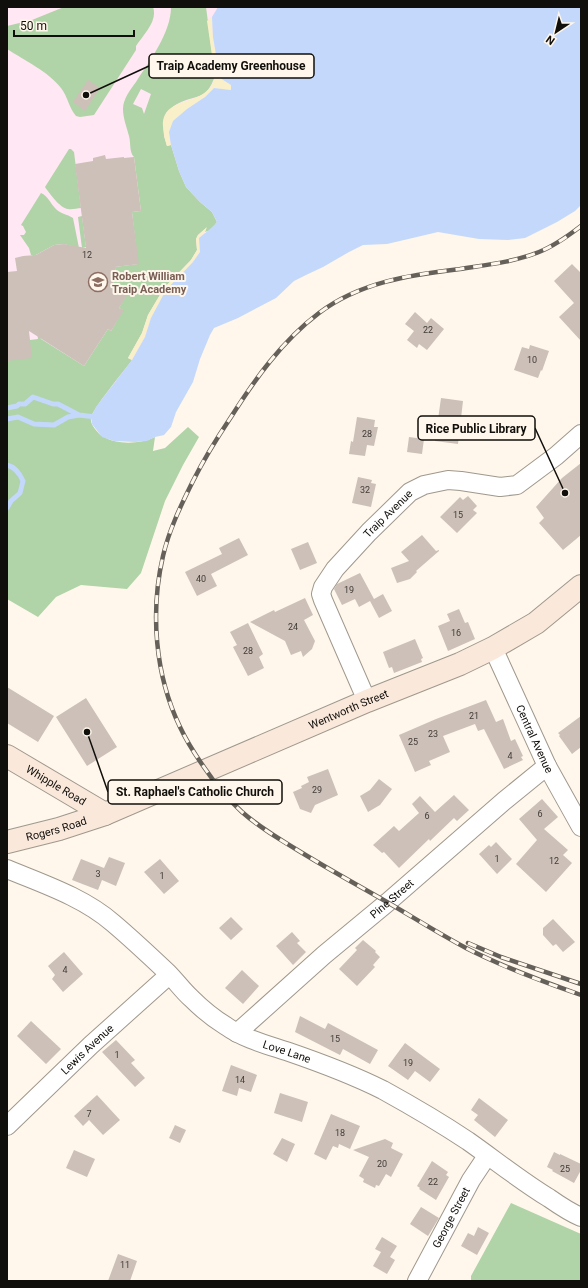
<svg xmlns="http://www.w3.org/2000/svg" width="588" height="1288" font-family="Roboto,sans-serif">
  <style>
    .education { fill: #ffe7f3 }
    .green { fill: #b0d3a8; fill-rule: evenodd }
    .sand { fill: #f9efc9 }
    .water { fill: #c3d8fa }
    .lines { fill: none; stroke-linecap: round; stroke-linejoin: round }
    .stream { stroke: #c3d8fa; stroke-width: 5 }
    .building { fill: #cdc0b9 }
    .street-casing { stroke: #9f988d; stroke-width: 20 }
    .secondary-casing { stroke: #9f988d; stroke-width: 24 }
    .street { stroke: #fff; stroke-width: 18 }
    .secondary { stroke: #fae8db; stroke-width: 22 }
    .rail-casing { stroke: #65615a; stroke-width: 4.5 }
    .rail { stroke: #fff7eb; stroke-width: 3; stroke-dasharray: 9; stroke-linecap: butt }
    .labels { text-anchor: middle; stroke-width: 4; stroke-linejoin: round; paint-order: stroke }
    .number-label { font-size: 9px; fill: #403b36 }
    .education-label { font-size: 11px; font-weight: bold; fill: #785e54; stroke: #fff7eb; text-anchor: start }
    .street-label { font-size: 11px; fill: #110f0b; stroke: #fff7eb }
    .leader { fill: none; stroke: #110f0b; stroke-width: 1.5 }
    .callout-dot { fill: #110f0b; stroke: #fff7eb; stroke-width: 1.5 }
    .callout { fill: #fff7eb; stroke: #110f0b; stroke-width: 1.5 }
    .callout-label { font-size: 12px; text-anchor: middle; font-weight: bold; fill: #110f0b }
  </style>
  <rect width="100%" height="100%" fill="#fff7eb"/>
  <path class="education" d="M7 7H219L215 81 202 100 205 232 209 250 154 336 7 533Z"/>
  <path class="green" d="M64 7H153C158 21 144 34 136 46V50L94 115 80 117 76 116C69 108 68 97 61 88 49 72 24 60 7 49V26L32 20Z
    M171 7H206L215 76C206 101 198 94 179 103 174 105 170 110 166 113L164 136 167 146 171 145 179 171 186 187 200 202 212 212 217 222 211 230 205 232 206 228 198 235 196 239 197 250 191 260 164 288 148 315 142 333 128 358 132 360C125 370 92 409 91 418 90 422 93 426 95 429 98 432 100 436 104 437 117 445 141 444 155 437L153 451 165 448 188 427 199 437 183 465 165 501 141 573 127 589 81 585 56 597 38 617 7 599V361L30 340 38 339 37 331 41 339 84 366 108 329 111 331 123 310 119 308 127 294 112 285 116 278 115 267 138 264 132 212 141 211 134 157C129 152 131 143 129 136 127 128 123 118 123 109 123 99 130 90 136 82 150 60 171 33 171 7ZM141 89 151 94 144 114 142 108 133 104Z
    M69 149H71L74 152 81 208C77 208 72 210 68 209 60 208 50 194 45 187Z
    M41 193C48 196 50 203 55 208 60 214 67 214 73 218L79 248 64 244 54 245 34 256 31 255 29 248 20 235H24L26 232 23 226 21 225Z
    M82 216 86 247 82 248 78 217Z
    M511 1203 581 1234V1281H471V1276Z"/>
  <path class="sand" d="M212 17 213 37 220 78 231 85V90L214 88 205 97 187 109 169 132 171 145 167 146C147 86 207 115 215 76L207 21Z
    M207 227 205 232 199 238 200 252 193 262 151 318 145 337 132 360 128 358 142 333 148 315 164 288 191 260 197 250 196 239 198 235Z"/>
  <path class="water" d="M218 7H581V205L575 211 557 222 525 238 508 240 479 239 438 232 387 244 363 245 349 252 323 267 306 275 294 281 276 298 238 318 214 328 210 335 200 359 193 382 176 412 171 427 164 435 155 437 147 441 135 442 114 441 102 437 92 424 91 417 96 407 132 360 145 337 151 318 166 290 193 262 200 252 199 238C206 232 211 229 217 222L212 212 200 202 186 187 179 171 171 145 169 132 173 121 187 109 205 97 214 88 231 90V85L220 78 213 37 212 17Z"/>
  <g class="lines">
    <path class="stream" d="M7 408 17 406 19 404H25L33 397 53 404H58L79 415
      M7 419 18 417 34 424 54 425 68 417 79 415 96 417
      M7 465C15 467 20 474 23 481L20 493 11 501 7 508"/>
  </g>
  <path class="building" d="M88 80 100 88 85 111 73 102Z
    M105 155 106 159 124 157V158L134 157 141 211 132 212 139 264 115 267 116 278 112 285 128 294 119 308 124 310 111 331 108 329 84 366 29 331 32 358 7 361V272L17 271 15 258 23 256 36 255 54 245 64 244 86 248 75 164 93 161V158Z
    M572 264 581 273V341L559 317 574 303 554 281Z
    M415 312 427 323 431 318 444 329 427 350 419 344 417 348 407 340 414 331 405 324Z
    M530 345 549 351 542 371 541 370 538 378 514 370 522 347 529 349Z
    M441 398 463 401 458 444 435 441Z
    M357 417 375 420 374 427H378L374 446 367 445 365 456 349 454 351 441 353 442Z
    M409 437 424 439 422 454 407 452Z
    M581 463V535L563 550 539 523 544 518 536 507 562 478Z
    M358 477 372 480 371 483 376 484 371 507 352 503Z
    M468 496 477 506 473 510 477 513 457 533 440 517 460 497 463 500Z
    M422 535 436 551 439 550V551L416 571 417 572 410 579 397 583 391 568 409 561 401 552Z
    M239 538 248 555 211 574 217 586 197 596 185 572 222 554 219 548Z
    M308 542 317 563 300 570 291 549Z
    M360 573 374 599 383 594 392 611 379 618 370 601 359 607 355 599 342 605 334 589 337 584Z
    M305 598 313 615 304 620 315 641 312 649 303 657 301 651 291 655 285 641 250 622 274 610 275 612Z
    M459 609 465 623 468 622 475 639 448 651 438 626 450 621 447 614Z
    M248 623 263 654 259 657 264 668 248 676 233 647 237 645 230 632Z
    M415 639 423 658 421 659 422 662 394 673 392 667 389 668 383 652Z
    M7 687 54 716 38 742 7 723Z
    M86 698 117 747 87 766 56 717Z
    M486 700 496 722 503 719 511 741 515 739 523 756 521 757 523 760 504 769 484 729 478 731 475 724 443 736 450 752 429 761 431 765 415 772 399 735 436 719Z
    M581 716V747L572 754 559 736 560 735 558 733Z
    M328 769 338 795 315 805 311 813 300 809 293 792 302 788 301 786 309 782 307 777Z
    M379 779 392 789 380 805 368 812 360 796 370 790Z
    M454 795 469 810 457 821 454 818 430 841 429 839 399 868 384 852 382 853 373 845 394 826 399 831 419 813 412 804 420 796 435 812Z
    M542 799 558 817 544 829 568 850 563 855 572 863 546 892 516 864 537 840 519 819Z
    M496 842 512 859 497 874 479 854 489 845 491 847Z
    M109 857 125 863 116 886 102 880 98 890 72 880 81 859 104 868Z
    M160 859 179 881 164 894 144 872Z
    M231 917 243 929 231 940 219 928Z
    M553 919 575 942 563 952 556 944 553 946 543 935V928Z
    M292 932 300 941 297 943 306 952 293 965 276 946Z
    M363 940 376 951 375 952 380 957 373 965 375 967 357 986 339 969 357 950 355 948Z
    M64 952 83 974 63 992 52 979 55 975 48 966Z
    M242 970 259 986 243 1004 225 988Z
    M300 1016 325 1029 328 1023 378 1050 370 1064 343 1049 340 1055 295 1032Z
    M31 1021 61 1049 46 1064 17 1036Z
    M116 1040 135 1060 131 1063 145 1078 135 1087 102 1052Z
    M405 1043 440 1069 430 1082 415 1071 408 1080 388 1066Z
    M231 1065 257 1075 251 1092 239 1088 237 1096 222 1091Z
    M280 1093 308 1102 302 1122 274 1113Z
    M97 1095 120 1120 103 1135 89 1120 83 1126 74 1116Z
    M479 1098 508 1120 495 1137 474 1120 478 1115 471 1110Z
    M331 1114 360 1126 350 1149 339 1144 338 1148 333 1146 326 1160 314 1154Z
    M175 1125 186 1130 180 1143 169 1138Z
    M282 1138 295 1144 287 1162 273 1154Z
    M385 1139 393 1143 391 1148 403 1154 391 1177 386 1174 379 1186 376 1185 375 1188 363 1182 364 1179 359 1176 369 1157 353 1150Z
    M74 1150 95 1159 87 1177 66 1168Z
    M554 1152 560 1155V1154L581 1164V1170L574 1183 552 1171 553 1170 547 1167Z
    M432 1161 448 1172 446 1175 449 1177 436 1200 419 1189 420 1188 417 1186Z
    M421 1207 439 1218 428 1236 410 1224Z
    M478 1227 489 1233 477 1255 461 1246 468 1233 474 1236Z
    M382 1237 397 1246 390 1257 395 1260 387 1274 373 1266 381 1252 375 1249Z
    M118 1254 137 1261 130 1281H108Z"/>
  <g class="lines">
    <g class="street-casing">
      <g id="street">
        <path id="s1" d="M493 648 547 766 581 827"/>
        <path id="s2" d="M367 701 323 600 321 594 323 587 335 569 369 532 410 492 424 485 448 480 461 481 500 487 517 485 556 456 581 434"/>
        <path id="s3" d="M7 869C43 884 83 897 113 923 132 939 150 956 168 973 176 981 183 991 191 998 202 1009 213 1018 226 1026 244 1039 268 1045 289 1052 321 1063 353 1075 383 1090 412 1106 441 1123 468 1141 495 1160 521 1181 549 1198 559 1205 569 1212 581 1217"/>
        <path id="s4" d="M237 1033 324 955 388 902 504 801 547 766"/>
        <path id="s5" d="M7 1126 91 1045 169 975"/>
        <path id="s6" d="M417 1281 471 1180 487 1156"/>
      </g>
    </g>
    <g class="secondary-casing">
      <g id="secondary">
        <path id="s7" d="M7 756 105 814"/>
        <path id="s8" d="M7 842 59 829 105 814 367 701 460 664 493 648 536 623 581 586"/>
      </g>
    </g>
    <use href="#street" class="street"/>
    <use href="#secondary" class="secondary"/>
    <g class="rail-casing">
      <path id="rail" d="M581 226C568 236 554 246 539 252 514 262 486 265 460 269 410 275 360 282 319 313 282 341 255 379 231 417 217 438 204 459 193 481 181 505 169 530 163 556 150 612 155 675 180 727 187 742 196 756 206 770 216 785 228 799 242 812 259 827 279 839 299 851 325 867 352 882 380 898 408 914 436 932 466 948 503 967 541 981 581 995
        M468 943 501 957 581 984"/>
    </g>
    <use href="#rail" class="rail"/>
  </g>
  <defs>
    <g id="school-ring" transform="scale(1)"><circle r="9.5" fill="#fff7eb" stroke="#8d6e63" stroke-width="1.5"/><path d="M0-5L7-2L0 1L-7-2ZM-4 1L0 2.5L4 1V4Q0 6-4 4Z" fill="#8d6e63"/></g>
  </defs>
  <g fill-rule="evenodd">
    <use href="#school-ring" x="98" y="282"/>
  </g>
  <g class="labels">
    <g class="number-label">
      <text x="87" y="258">12</text>
      <text x="428" y="333">22</text>
      <text x="532" y="363">10</text>
      <text x="367" y="437">28</text>
      <text x="365" y="493">32</text>
      <text x="458" y="518">15</text>
      <text x="201" y="582">40</text>
      <text x="349" y="593">19</text>
      <text x="293" y="630">24</text>
      <text x="456" y="636">16</text>
      <text x="248" y="654">28</text>
      <text x="474" y="719">21</text>
      <text x="433" y="737">23</text>
      <text x="413" y="745">25</text>
      <text x="510" y="759">4</text>
      <text x="317" y="793">29</text>
      <text x="540" y="817">6</text>
      <text x="427" y="819">6</text>
      <text x="497" y="862">1</text>
      <text x="554" y="864">12</text>
      <text x="98" y="877">3</text>
      <text x="162" y="879">1</text>
      <text x="65" y="973">4</text>
      <text x="335" y="1042">15</text>
      <text x="117" y="1058">1</text>
      <text x="408" y="1066">19</text>
      <text x="240" y="1083">14</text>
      <text x="89" y="1117">7</text>
      <text x="340" y="1136">18</text>
      <text x="382" y="1167">20</text>
      <text x="565" y="1172">25</text>
      <text x="433" y="1185">22</text>
      <text x="125" y="1268">11</text>
    </g>
    <g class="education-label">
      <text x="112" y="280">Robert William<tspan x="112" dy="13">Traip Academy</tspan></text>
    </g>
    <g class="street-label">
      <text dy="4" stroke="none"><textPath href="#s2" startOffset="222">Traip Avenue</textPath></text>
      <text dy="4" stroke="none"><textPath href="#s8" startOffset="367">Wentworth Street</textPath></text>
      <text dy="4" stroke="none"><textPath href="#s1" startOffset="100">Central Avenue</textPath></text>
      <text dy="4" stroke="none"><textPath href="#s7" startOffset="57">Whipple Road</textPath></text>
      <text dy="4" stroke="none"><textPath href="#s8" startOffset="51">Rogers Road</textPath></text>
      <text dy="4" stroke="none"><textPath href="#s4" startOffset="205">Pine Street</textPath></text>
      <text dy="4" stroke="none"><textPath href="#s5" startOffset="111">Lewis Avenue</textPath></text>
      <text dy="4" stroke="none"><textPath href="#s3" startOffset="339">Love Lane</textPath></text>
      <text dy="4" stroke="none"><textPath href="#s6" startOffset="72">George Street</textPath></text>
    </g>
  </g>
  <path class="leader" d="M86 95L149 66M565 493L535 428M87 732L108 792"/>
  <g class="callout-dot">
    <circle cx="86" cy="95" r="4"/>
    <circle cx="565" cy="493" r="4"/>
    <circle cx="87" cy="732" r="4"/>
  </g>
  <g class="callout">
    <rect x="149" y="54" width="165" height="24" rx="4"/>
    <rect x="418" y="416" width="117" height="24" rx="4"/>
    <rect x="108" y="780" width="174" height="24" rx="4"/>
  </g>
  <g class="callout-label">
    <text x="231" y="70">Traip Academy Greenhouse</text>
    <text x="476" y="433">Rice Public Library</text>
    <text x="195" y="796">St. Raphael's Catholic Church</text>
  </g>
  <rect width="588" height="1288" fill="none" stroke="#110f0b" stroke-width="16"/>
  <g transform="translate(556 32) rotate(215)" stroke="#fff7eb" stroke-width="3" paint-order="stroke">
  <path d="M0-3L7 15L0 10L-7 15Z" fill="#110f0b"/>
  <text y="-6" font-size="11" font-weight="bold" text-anchor="middle" fill="#110f0b">N</text>
  </g>
  <path d="M14 30v6h120v-6" fill="none" stroke="#110f0b" stroke-width="2"/>
  <text x="20" y="30" font-size="12" fill="#110f0b" stroke="#fff7eb" stroke-width="3" paint-order="stroke">50 m</text>
</svg>
